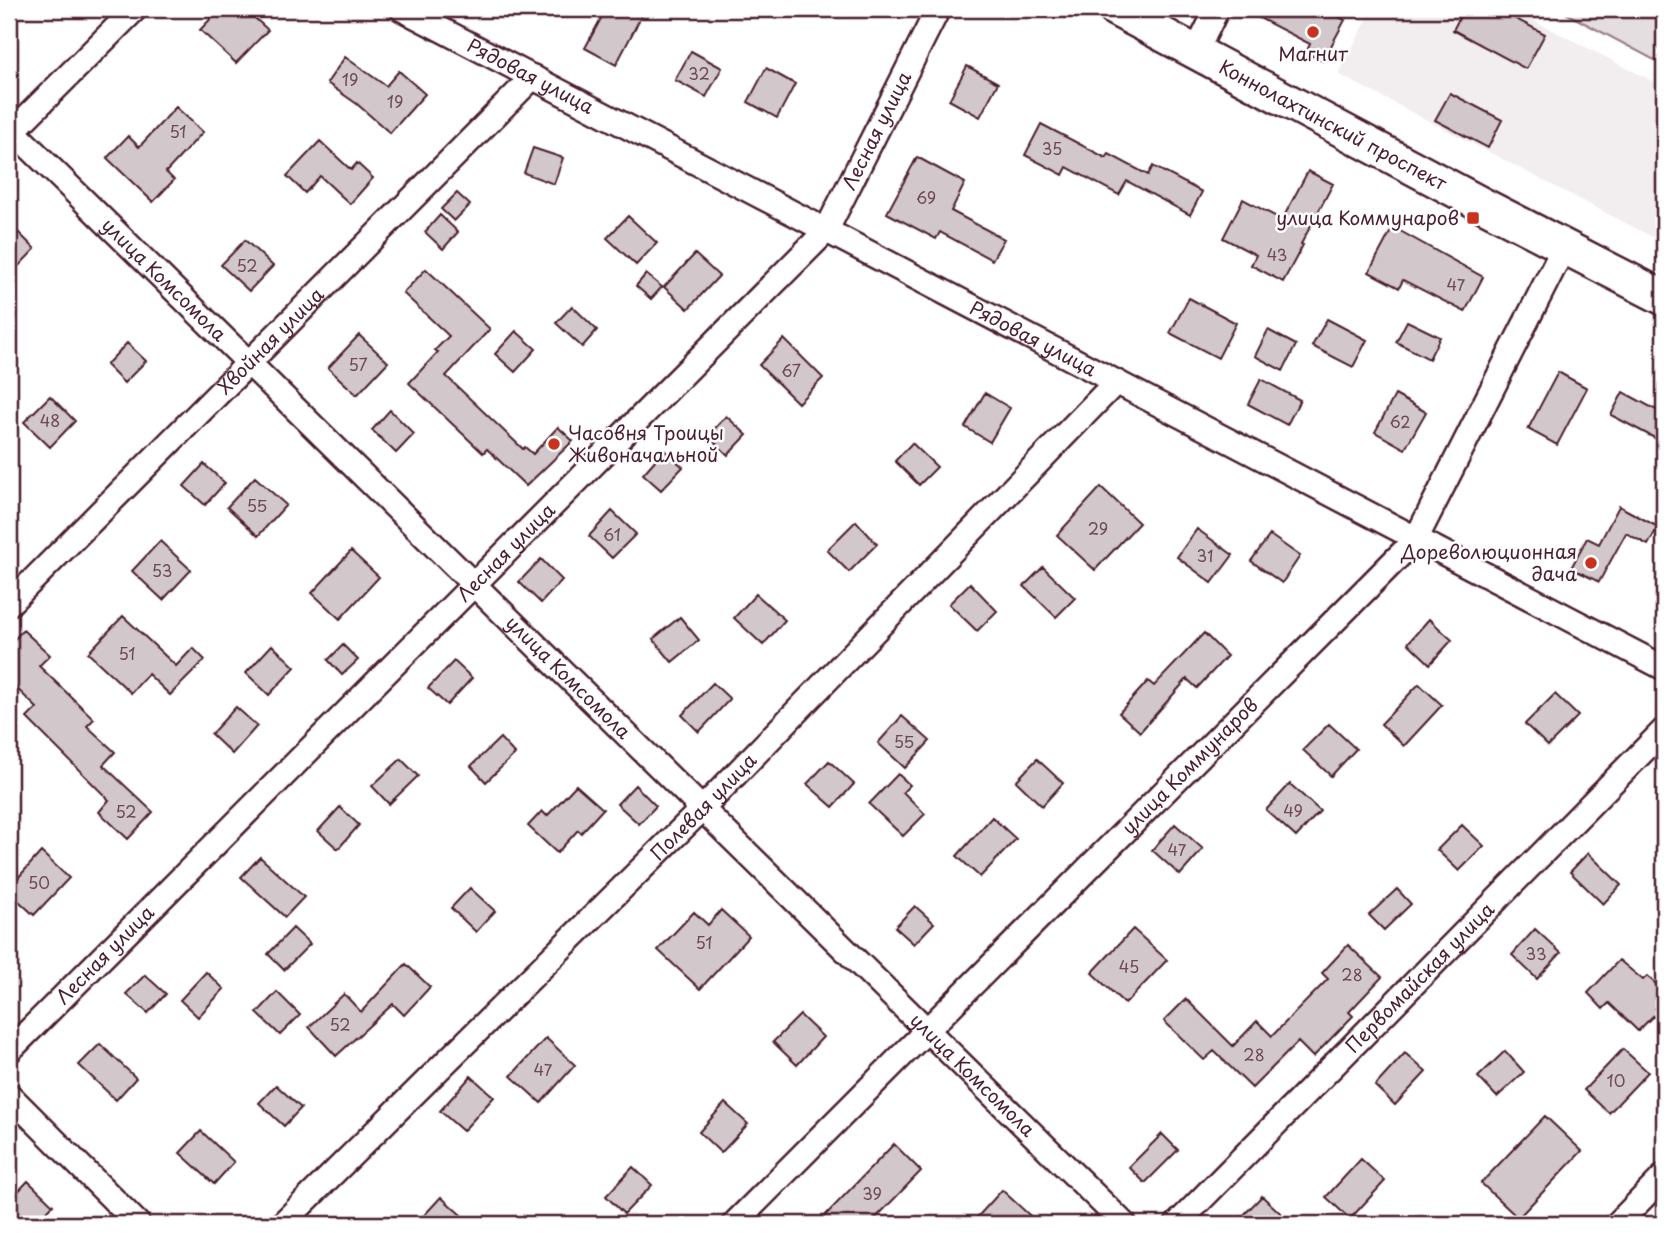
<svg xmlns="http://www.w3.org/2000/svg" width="1673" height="1233" font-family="'Playpen Sans',sans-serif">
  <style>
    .built { fill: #f2eeef }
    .green { fill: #e5dee0; stroke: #987e86; stroke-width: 2 }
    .building { fill: #d2c7cb; stroke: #4a1f2b; stroke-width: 2 }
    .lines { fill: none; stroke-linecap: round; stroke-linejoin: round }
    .street-casing { stroke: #4a1f2b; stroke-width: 28 }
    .secondary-casing { stroke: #4a1f2b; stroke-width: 38 }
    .street { stroke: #fff; stroke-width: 23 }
    .secondary { stroke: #fff; stroke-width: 33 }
    .poi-dot { fill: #c8321e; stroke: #fff; stroke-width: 2.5 }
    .labels { text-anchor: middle; stroke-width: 5; stroke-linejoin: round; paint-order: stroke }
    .number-label { font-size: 16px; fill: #6c4953 }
    .poi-label { font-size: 19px; fill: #4a1f2b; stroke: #fff; text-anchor: end }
    .street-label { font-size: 19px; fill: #4a1f2b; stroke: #fff }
  </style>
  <rect width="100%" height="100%" fill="#fff"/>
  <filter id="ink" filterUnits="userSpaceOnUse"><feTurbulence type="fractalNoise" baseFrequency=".0143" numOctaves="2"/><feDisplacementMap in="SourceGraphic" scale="14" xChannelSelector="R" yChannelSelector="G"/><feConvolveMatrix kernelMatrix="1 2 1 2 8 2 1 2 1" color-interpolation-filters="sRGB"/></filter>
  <g filter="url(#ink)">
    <path class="built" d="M1373 9H1511L1664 87V243L1338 74Z"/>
    <path class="green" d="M1558 9H1664V65Z"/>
    <path class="building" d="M220 9H245L268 30 236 63 200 30Z
      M606 9H645L616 65 585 48Z
      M1242 9H1323L1345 20 1323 61 1306 53 1310 44Z
      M1464 9H1497L1545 34 1526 69 1453 30Z
      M691 51 722 68 706 97 675 80Z
      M345 57 386 86 399 71 425 94 390 133 357 104 327 83Z
      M967 66 998 83 980 117 949 100Z
      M766 68 795 84 777 118 748 102Z
      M1450 93 1502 120 1488 148 1435 120Z
      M176 107 203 132 166 172 174 180 153 202 107 158 128 136 139 147Z
      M1041 124 1106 158 1109 154 1148 175 1153 166 1202 192 1190 215 1127 181 1119 195 1067 167 1063 175 1025 155Z
      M320 141 351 170 357 163 373 178 350 204 320 176 305 193 287 176Z
      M533 148 563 158 554 184 524 173Z
      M917 157 965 183 951 211 1004 239 992 260 940 232 936 239 887 213Z
      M1308 171 1333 184 1301 244 1303 245 1283 282 1251 265 1256 255 1223 238 1243 199 1282 220Z
      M457 193 470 205 454 221 441 209Z
      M440 215 458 232 443 249 425 232Z
      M628 216 657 243 636 265 607 238Z
      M9 223 35 249 9 276Z
      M1393 227 1483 277 1465 312 1403 280 1399 288 1369 272Z
      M245 240 273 266 249 291 221 265Z
      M695 254 719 276 688 309 664 287Z
      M426 269 490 329 446 376 523 449 525 447 533 454 558 427 573 441 526 486 487 449 483 453 409 383 438 352 435 350 449 336 403 293Z
      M646 274 662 287 651 299 636 286Z
      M1189 298 1236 323 1218 358 1170 333Z
      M572 306 597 330 582 347 556 323Z
      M1327 319 1367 340 1353 367 1312 346Z
      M1407 321 1440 337 1429 359 1396 342Z
      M1268 330 1296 345 1283 371 1255 356Z
      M516 331 536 349 515 372 495 354Z
      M359 335 388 362 357 395 328 368Z
      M784 339 823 378 798 403 759 365Z
      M127 343 146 361 124 383 106 365Z
      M1558 372 1587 388 1557 445 1528 429Z
      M1261 379 1300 400 1287 425 1248 404Z
      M1623 392 1664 414V443L1611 415Z
      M985 393 1010 408 990 442 965 427Z
      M1395 395 1426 412 1405 449 1375 432Z
      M50 396 75 421 50 447 24 422Z
      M390 410 414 434 396 453 372 430Z
      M726 416 747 435 728 455 708 436Z
      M912 443 937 467 919 485 895 461Z
      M664 450 683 467 661 490 643 474Z
      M204 464 225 483 205 505 184 486Z
      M255 477 286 505 258 536 227 507Z
      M1101 487 1139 523 1095 570 1057 535Z
      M1619 506 1658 527 1648 545 1626 533 1599 582 1571 568 1587 538 1599 544Z
      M612 511 636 534 612 558 589 536Z
      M856 521 877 544 849 572 827 550Z
      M1197 529 1233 555 1212 583 1177 557Z
      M1270 535 1300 556 1282 583 1251 561Z
      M160 541 191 570 163 600 132 571Z
      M351 551 379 577 340 619 312 593Z
      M541 559 562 580 541 603 519 582Z
      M1043 567 1075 598 1056 617 1024 586Z
      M970 583 997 611 977 631 949 604Z
      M756 594 785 620 763 645 734 618Z
      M123 616 176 666 193 648 205 660 170 695 148 674 131 693 88 653Z
      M680 617 699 640 672 662 653 639Z
      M1429 619 1452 640 1430 664 1408 643Z
      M23 630 50 655 39 666 94 719 87 726 115 752 103 765 153 812 128 839 99 812 109 800 27 718 37 708 9 681V645Z
      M1204 633 1227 656 1197 688 1187 679 1140 732 1119 713 1148 681 1154 686Z
      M272 645 295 667 269 695 246 673Z
      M343 645 358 660 342 675 328 660Z
      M454 661 472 678 447 705 428 688Z
      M713 683 730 699 699 732 682 715Z
      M1419 684 1442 705 1404 746 1381 724Z
      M1555 694 1578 716 1548 746 1525 724Z
      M236 707 257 726 232 754 211 734Z
      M902 716 930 741 905 768 878 743Z
      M1329 724 1356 749 1331 776 1303 750Z
      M500 738 515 754 486 782 471 766Z
      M401 759 418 776 389 804 372 786Z
      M1037 759 1063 783 1042 806 1016 781Z
      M829 761 854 784 833 807 807 784Z
      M898 774 910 785 903 792 925 814 903 836 869 804Z
      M1290 784 1320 811 1296 837 1266 810Z
      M576 785 603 809 581 833 578 830 557 853 528 826 542 811 547 816Z
      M635 785 656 806 639 824 617 804Z
      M340 807 359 825 338 849 318 831Z
      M992 817 1016 839 980 877 957 856Z
      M1175 824 1203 849 1180 875 1152 850Z
      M1462 825 1484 846 1459 871 1437 850Z
      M41 852 69 878 34 915 9 892V888Z
      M1588 853 1621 885 1603 904 1570 872Z
      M260 857 304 897 285 917 241 877Z
      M470 888 495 911 476 932 451 908Z
      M1397 889 1411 904 1384 930 1369 915Z
      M915 906 934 923 914 944 895 927Z
      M721 910 749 936 700 989 658 950 694 912 708 925Z
      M293 928 310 944 284 970 268 954Z
      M1133 929 1167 960 1125 1004 1092 973Z
      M1535 929 1561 953 1537 979 1512 955Z
      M1348 945 1382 977 1349 1012 1353 1016 1313 1057 1298 1042 1252 1088 1214 1051 1204 1060 1164 1021 1186 999 1233 1046 1257 1021 1272 1036 1328 979 1322 973Z
      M1619 960 1643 980 1647 976 1664 991V1027L1653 1016 1638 1031 1609 1003 1603 1009 1588 993Z
      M406 964 430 987 404 1015 393 1004 336 1056 309 1027 344 994 361 1012Z
      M206 972 224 989 198 1017 180 1000Z
      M145 975 166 994 148 1013 126 994Z
      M277 992 300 1015 280 1035 257 1013Z
      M800 1015 823 1037 797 1065 773 1042Z
      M546 1038 575 1065 541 1103 511 1076Z
      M100 1044 136 1078 116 1100 79 1065Z
      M1623 1049 1648 1072 1609 1113 1584 1090Z
      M1505 1051 1524 1072 1497 1097 1478 1077Z
      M1405 1053 1426 1072 1395 1105 1375 1086Z
      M471 1076 494 1097 463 1131 440 1111Z
      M276 1085 301 1108 284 1126 259 1103Z
      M725 1103 748 1124 721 1153 699 1132Z
      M1545 1116 1582 1151 1518 1218 1481 1183Z
      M201 1131 234 1162 214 1184 180 1153Z
      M1162 1134 1178 1150 1145 1183 1129 1167Z
      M894 1144 921 1171 870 1224H817Z
      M1361 1159 1385 1181 1350 1219 1326 1197Z
      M633 1167 652 1185 624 1214 606 1196Z
      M28 1181 53 1205 34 1224H9V1201Z
      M1002 1190 1039 1224H971Z
      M1262 1196 1292 1224H1235Z
      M441 1197 471 1224H416Z"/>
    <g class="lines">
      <g class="street-casing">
        <g id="street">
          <path id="s1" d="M402 9 1664 668"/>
          <path d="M1196 52 1217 9"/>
          <path id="s2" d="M13 131 1124 1224"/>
          <path d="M9 135 135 9"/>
          <path id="s3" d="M9 604 533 77"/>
          <path id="s4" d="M9 1051 826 231 938 9"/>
          <path d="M9 1095 138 1224"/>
          <path id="s5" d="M282 1224 702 809 1116 382"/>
          <path id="s6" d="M734 1224 1416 539 1564 247"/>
          <path id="s7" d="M1177 1224 1664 730"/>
          <path d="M1617 1224 1664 1176"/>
        </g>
      </g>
      <g class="secondary-casing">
        <g id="secondary">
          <path id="s8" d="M1115 9 1481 204 1664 298"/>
        </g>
      </g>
      <use href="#street" class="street"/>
      <use href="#secondary" class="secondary"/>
    </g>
  </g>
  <g class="poi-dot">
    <circle cx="1313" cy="32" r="7"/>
    <rect x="1466" y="211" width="14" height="14" rx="3.5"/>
    <circle cx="554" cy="444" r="7"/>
    <circle cx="1591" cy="563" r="7"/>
  </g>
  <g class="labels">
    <g class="number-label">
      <text x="699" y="80">32</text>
      <text x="350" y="86">19</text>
      <text x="395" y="108">19</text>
      <text x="178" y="138">51</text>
      <text x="1052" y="155">35</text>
      <text x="926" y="204">69</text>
      <text x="1277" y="261">43</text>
      <text x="247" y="272">52</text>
      <text x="1456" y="291">47</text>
      <text x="358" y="371">57</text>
      <text x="791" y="377">67</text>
      <text x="50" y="427">48</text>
      <text x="1400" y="428">62</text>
      <text x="257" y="512">55</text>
      <text x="1098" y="535">29</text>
      <text x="612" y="541">61</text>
      <text x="1205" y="562">31</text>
      <text x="162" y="577">53</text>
      <text x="127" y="660">51</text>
      <text x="904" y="748">55</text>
      <text x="1293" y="817">49</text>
      <text x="126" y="818">52</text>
      <text x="1177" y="856">47</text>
      <text x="39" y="889">50</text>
      <text x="704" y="949">51</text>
      <text x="1536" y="960">33</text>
      <text x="1129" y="973">45</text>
      <text x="1352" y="981">28</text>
      <text x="340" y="1031">52</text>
      <text x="1254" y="1061">28</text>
      <text x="543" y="1076">47</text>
      <text x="1616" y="1087">10</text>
      <text x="872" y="1200">39</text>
    </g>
    <g class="poi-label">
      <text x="1313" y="61" text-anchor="middle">Магнит</text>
      <text x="1459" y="225">улица Коммунаров</text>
      <text x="568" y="440" text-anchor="start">Часовня Троицы<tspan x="568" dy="22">Живоначальной</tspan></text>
      <text x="1577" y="559">Дореволюционная<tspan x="1577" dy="22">дача</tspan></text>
    </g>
    <g class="street-label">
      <text dy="7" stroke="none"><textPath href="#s1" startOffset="145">Рядовая улица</textPath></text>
      <text dy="7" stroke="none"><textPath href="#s8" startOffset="247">Коннолахтинский проспект</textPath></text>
      <text dy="7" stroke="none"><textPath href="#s4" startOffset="1270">Лесная улица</textPath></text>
      <text dy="7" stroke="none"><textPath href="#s2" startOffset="212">улица Комсомола</textPath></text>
      <text dy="7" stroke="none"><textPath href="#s1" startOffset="712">Рядовая улица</textPath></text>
      <text dy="7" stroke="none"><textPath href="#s3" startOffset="371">Хвойная улица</textPath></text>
      <text dy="7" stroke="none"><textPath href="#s4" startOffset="704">Лесная улица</textPath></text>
      <text dy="7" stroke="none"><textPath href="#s2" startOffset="779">улица Комсомола</textPath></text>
      <text dy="7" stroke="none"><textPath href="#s6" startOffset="646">улица Коммунаров</textPath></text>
      <text dy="7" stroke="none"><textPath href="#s5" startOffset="593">Полевая улица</textPath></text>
      <text dy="7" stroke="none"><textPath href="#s4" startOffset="136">Лесная улица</textPath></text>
      <text dy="7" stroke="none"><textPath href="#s7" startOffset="346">Первомайская улица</textPath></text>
      <text dy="7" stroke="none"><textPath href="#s2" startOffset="1346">улица Комсомола</textPath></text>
    </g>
  </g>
  <rect width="1673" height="1233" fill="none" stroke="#fff" stroke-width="35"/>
  <rect x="18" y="18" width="1638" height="1198" fill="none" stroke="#4a1f2b" stroke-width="2.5" filter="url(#ink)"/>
</svg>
